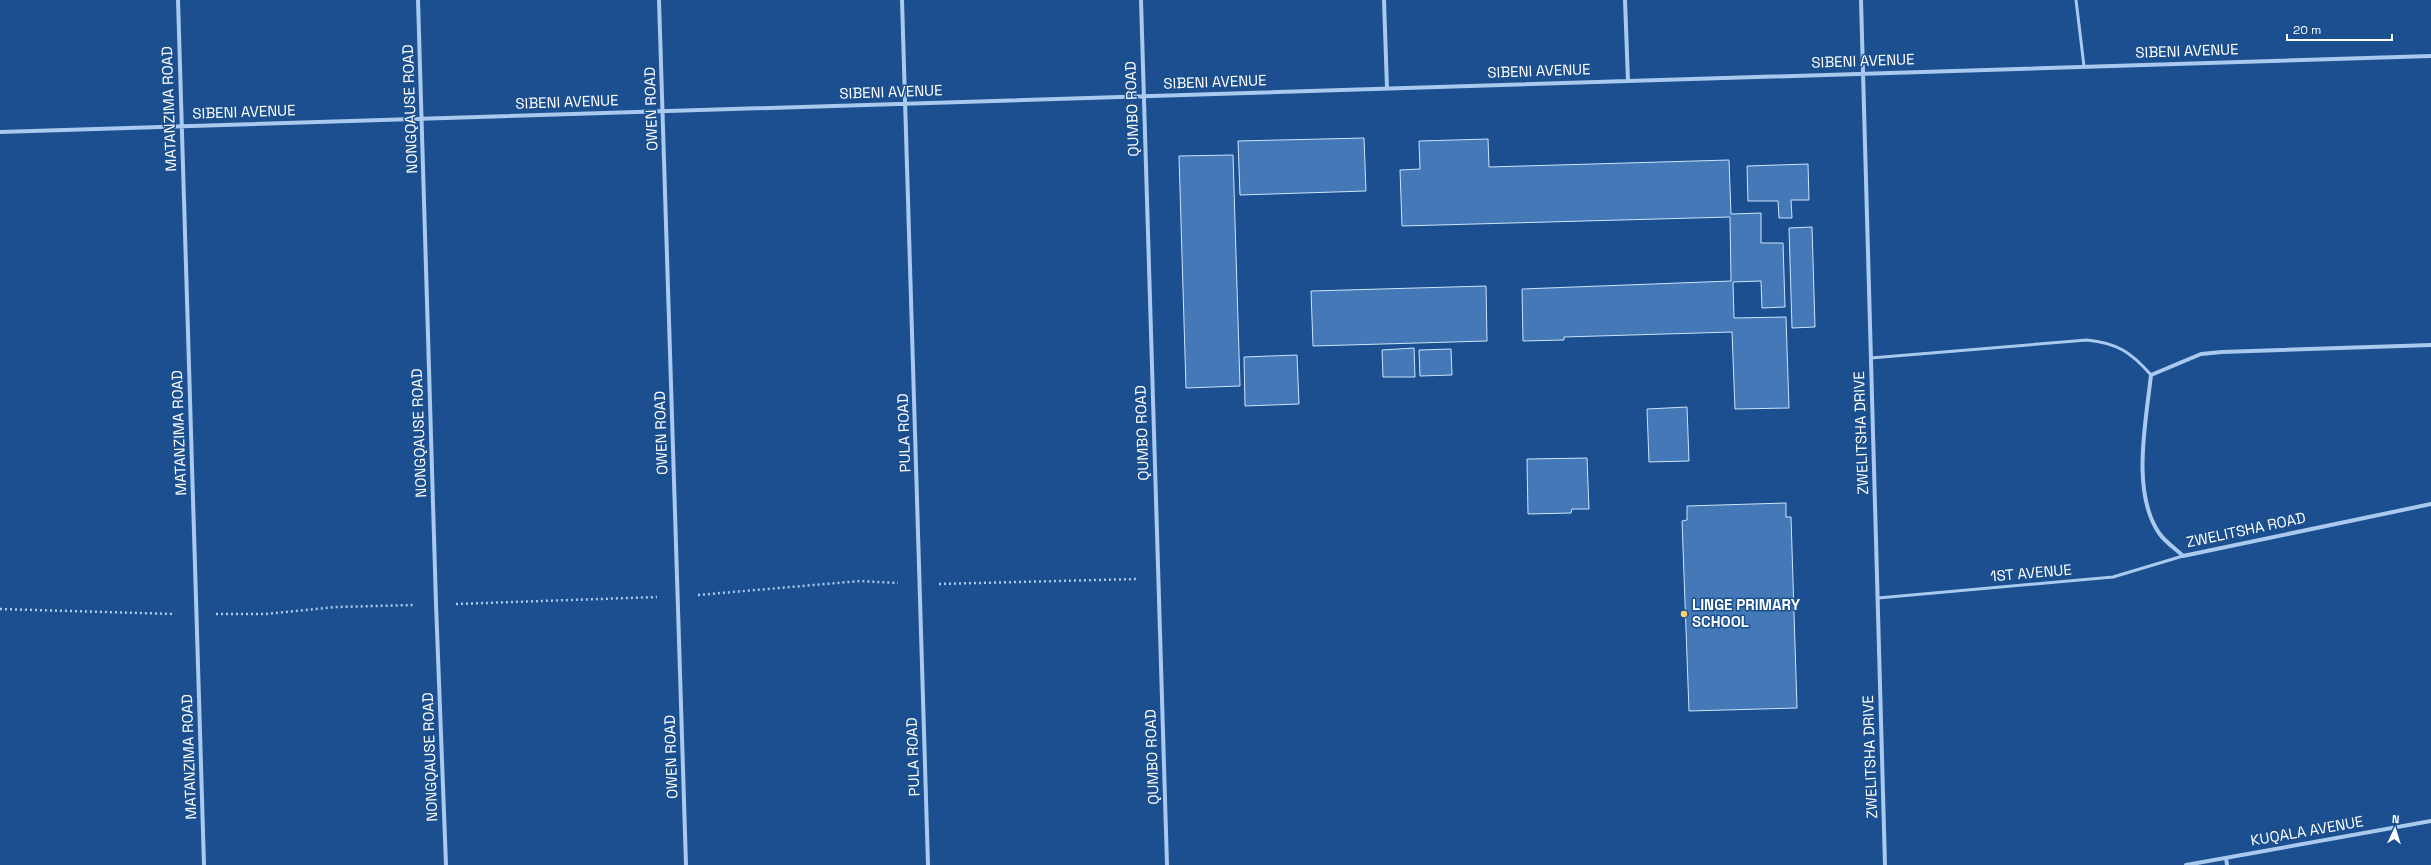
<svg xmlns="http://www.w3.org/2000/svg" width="2431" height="865" font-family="'Space Grotesk',sans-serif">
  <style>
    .building { fill: #4478b7; stroke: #cfe3fa }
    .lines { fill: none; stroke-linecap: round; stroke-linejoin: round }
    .path { stroke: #a9c9ee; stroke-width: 2.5; stroke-dasharray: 2 3; stroke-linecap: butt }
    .lane { stroke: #a9c9ee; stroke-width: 3 }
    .street { stroke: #a9c9ee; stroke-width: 4 }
    .poi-dot { fill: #ffd166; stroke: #1b4f8f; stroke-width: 1.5 }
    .labels { text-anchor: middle; stroke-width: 3; stroke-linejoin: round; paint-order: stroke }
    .street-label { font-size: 15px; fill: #fff; stroke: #1b4f8f }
    .poi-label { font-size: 15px; font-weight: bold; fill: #fff; stroke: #1b4f8f; text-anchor: start }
  </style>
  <rect width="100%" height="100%" fill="#1b4f8f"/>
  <path class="building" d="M1364 138 1366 191 1240 195 1238 141Z
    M1488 139 1489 167 1729 160 1731 214 1761 213V243H1783L1785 307 1762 308 1761 281 1733 282 1734 318 1786 317 1789 408 1735 409 1732 332 1564 337V340L1523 341 1522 289 1731 281 1730 217 1402 226 1400 170 1420 169 1419 141Z
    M1233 155 1240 386 1186 388 1179 156Z
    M1808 164 1809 200H1791L1792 218H1779L1778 201H1748L1747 166Z
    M1812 227 1815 327 1792 328 1789 228Z
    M1486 286 1487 341 1313 346 1311 291Z
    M1414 348 1415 377H1383L1382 350Z
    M1451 349 1452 375 1420 376 1419 350Z
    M1297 355 1299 404 1245 406 1244 357Z
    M1687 407 1689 461 1649 462 1647 409Z
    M1587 458 1589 509H1572L1571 513 1528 514 1527 459Z
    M1786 503V517H1791L1797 708 1689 711 1682 521 1687 520V506Z"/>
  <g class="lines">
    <path class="path" d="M939 584 1138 579
      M698 595 860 581 898 583
      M456 604 657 597
      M0 609 175 614
      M216 614H265L336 607 415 605"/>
    <path class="lane" d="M2076 0 2084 66
      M1871 358 2087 340C2117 343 2131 352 2151 375
      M1878 598 2113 577 2183 556"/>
    <path class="street" d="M178 0 204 865
      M418 0 436 604 446 865
      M659 0 686 865
      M902 0 928 865
      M1141 0 1167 865
      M1384 0 1387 88
      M1625 0 1628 81
      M1861 0 1885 865
      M0 132 2431 56
      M2431 345 2222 352 2201 354 2151 375C2146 422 2131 492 2159 533 2165 542 2176 549 2183 556L2431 504
      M2226 858 2227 865
      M2186 865 2431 821"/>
  </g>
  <circle class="poi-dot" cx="1684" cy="614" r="4"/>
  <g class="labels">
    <g class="street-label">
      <text transform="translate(2187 51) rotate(-2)" y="5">SIBENI AVENUE</text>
      <text transform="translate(1863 61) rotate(-2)" y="5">SIBENI AVENUE</text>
      <text transform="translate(1539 71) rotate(-2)" y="5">SIBENI AVENUE</text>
      <text transform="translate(1215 82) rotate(-2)" y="5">SIBENI AVENUE</text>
      <text transform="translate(891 92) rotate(-2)" y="5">SIBENI AVENUE</text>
      <text transform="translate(567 102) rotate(-2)" y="5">SIBENI AVENUE</text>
      <text transform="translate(169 109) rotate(-92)" y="5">MATANZIMA ROAD</text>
      <text transform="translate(410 109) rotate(-92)" y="5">NONGQAUSE ROAD</text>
      <text transform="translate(651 109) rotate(-92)" y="5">OWEN ROAD</text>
      <text transform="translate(1132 109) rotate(-92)" y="5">QUMBO ROAD</text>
      <text transform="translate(244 112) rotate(-2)" y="5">SIBENI AVENUE</text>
      <text transform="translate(179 433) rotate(-92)" y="5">MATANZIMA ROAD</text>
      <text transform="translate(419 433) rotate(-92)" y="5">NONGQAUSE ROAD</text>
      <text transform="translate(661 433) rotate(-92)" y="5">OWEN ROAD</text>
      <text transform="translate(904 433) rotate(-92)" y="5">PULA ROAD</text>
      <text transform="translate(1142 433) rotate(-92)" y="5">QUMBO ROAD</text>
      <text transform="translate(1861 433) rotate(-92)" y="5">ZWELITSHA DRIVE</text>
      <text transform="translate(2246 530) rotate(-12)" y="5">ZWELITSHA ROAD</text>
      <text transform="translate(2031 573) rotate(-5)" y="5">1ST AVENUE</text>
      <text transform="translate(189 757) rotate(-92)" y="5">MATANZIMA ROAD</text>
      <text transform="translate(430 757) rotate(-92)" y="5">NONGQAUSE ROAD</text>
      <text transform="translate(671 757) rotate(-92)" y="5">OWEN ROAD</text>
      <text transform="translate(913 757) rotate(-92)" y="5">PULA ROAD</text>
      <text transform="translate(1152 757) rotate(-92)" y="5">QUMBO ROAD</text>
      <text transform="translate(1870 757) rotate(-92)" y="5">ZWELITSHA DRIVE</text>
      <text transform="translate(2307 831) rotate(-10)" y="5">KUQALA AVENUE</text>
    </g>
    <g class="poi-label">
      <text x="1692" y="610">LINGE PRIMARY<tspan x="1692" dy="17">SCHOOL</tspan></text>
    </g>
  </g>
  <g transform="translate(2395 829) rotate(4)" stroke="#1b4f8f" stroke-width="3" paint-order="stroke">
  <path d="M0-3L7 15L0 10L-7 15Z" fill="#ffffff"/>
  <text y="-6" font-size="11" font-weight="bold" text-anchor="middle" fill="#ffffff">N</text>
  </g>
  <path d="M2287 34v6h105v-6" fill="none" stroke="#ffffff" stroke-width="2"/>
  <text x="2293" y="34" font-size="12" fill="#ffffff" stroke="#1b4f8f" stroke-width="3" paint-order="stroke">20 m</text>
</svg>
